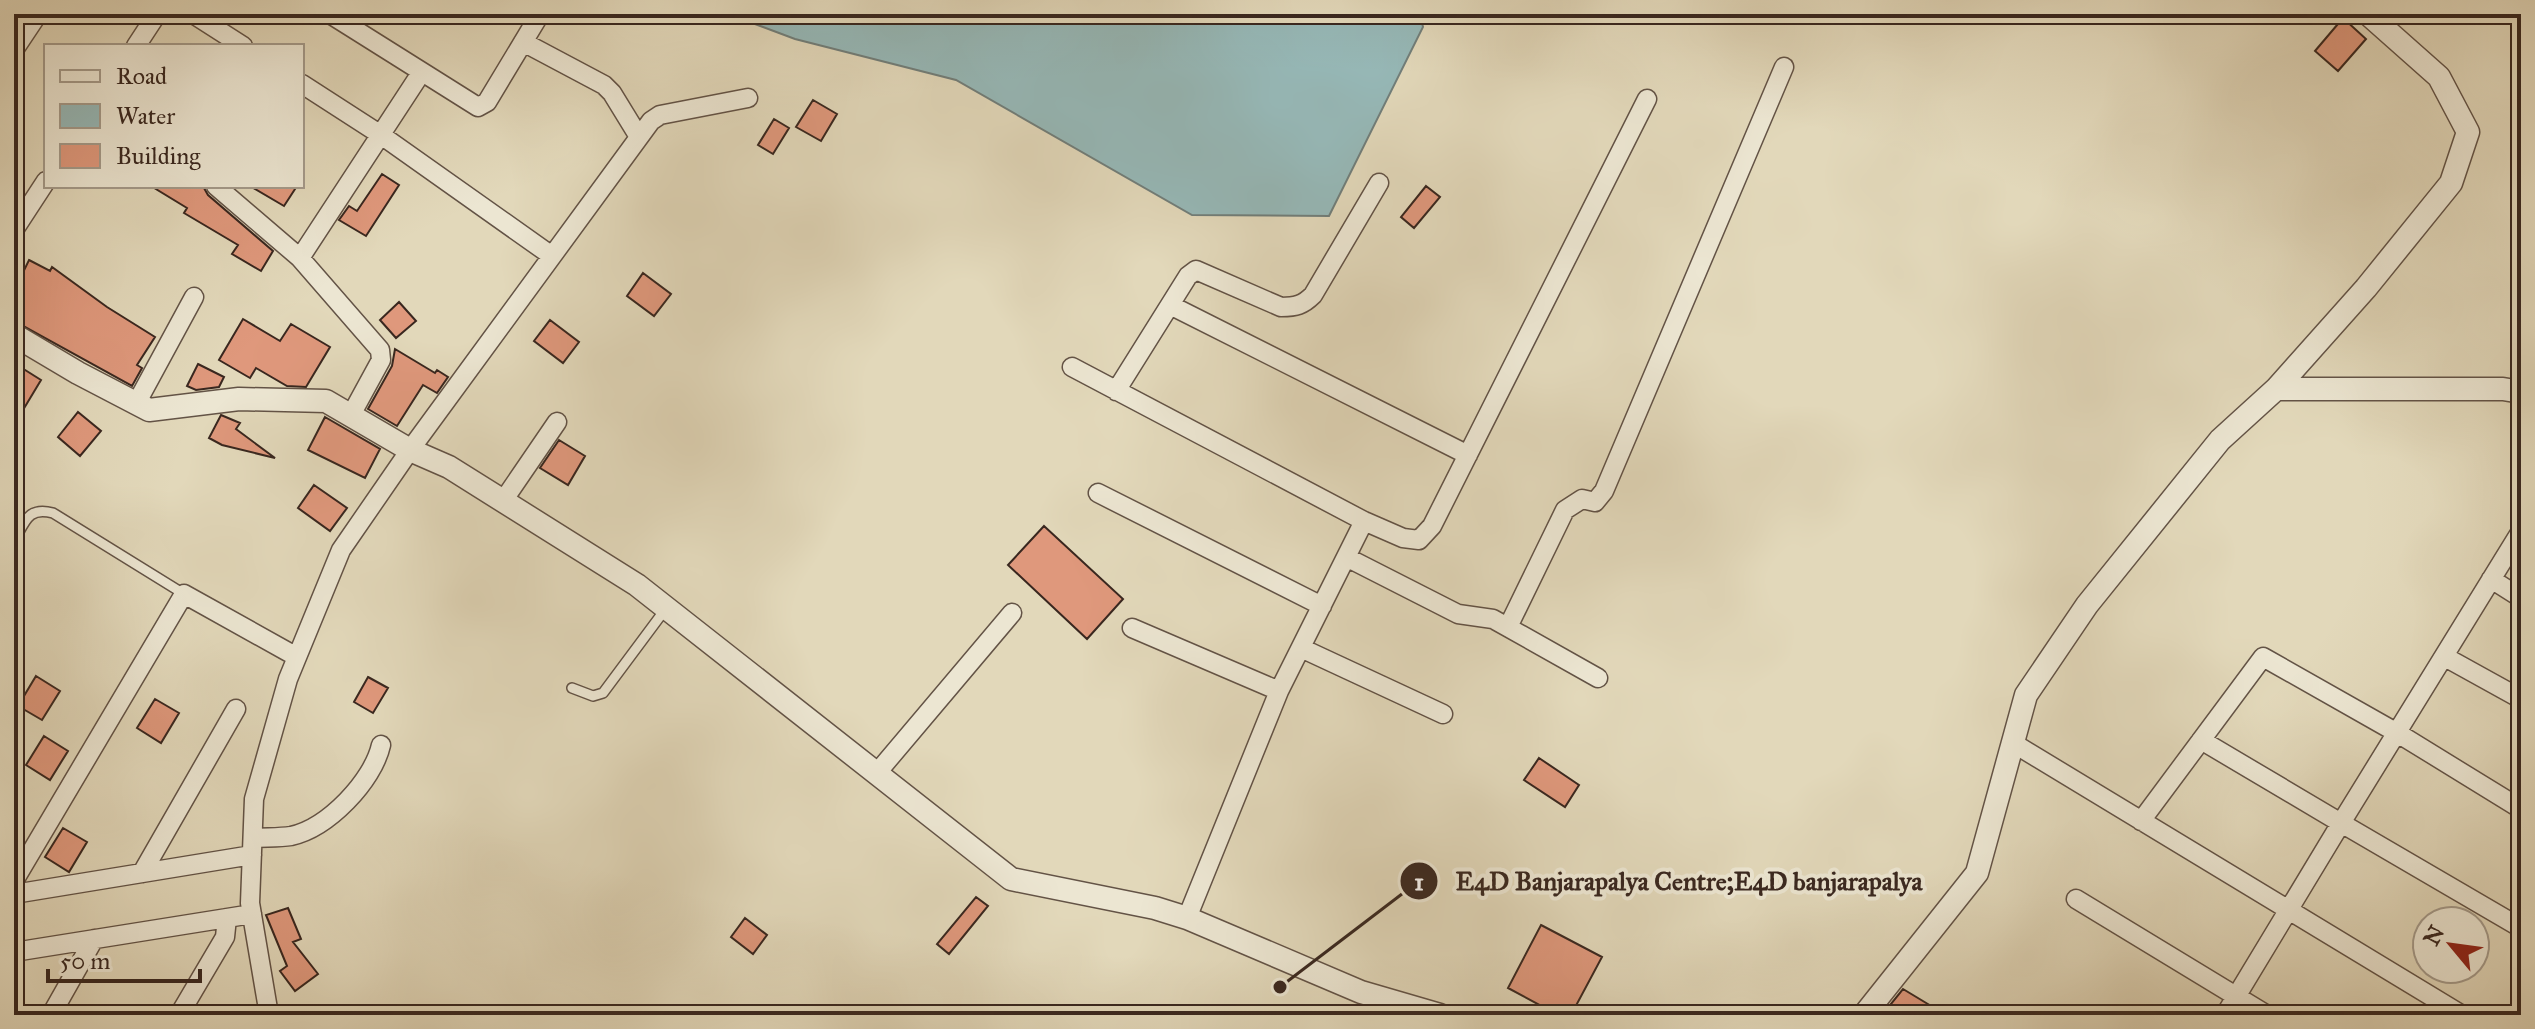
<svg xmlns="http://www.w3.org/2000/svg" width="2535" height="1029" font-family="'IM FELL Great Primer',serif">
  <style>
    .water { fill: #96b8b7; stroke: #717e7a; stroke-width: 2 }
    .building { fill: #df987c; stroke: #39271f; stroke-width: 2 }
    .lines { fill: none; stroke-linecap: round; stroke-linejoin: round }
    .service-casing { stroke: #635346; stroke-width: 12 }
    .minor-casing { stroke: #635346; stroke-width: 21 }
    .tertiary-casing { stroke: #635346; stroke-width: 25 }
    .service { stroke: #ece6d2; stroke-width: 9 }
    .minor { stroke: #ece6d2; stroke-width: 18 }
    .tertiary { stroke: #ece6d2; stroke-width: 22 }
    .leader { fill: none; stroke: #39271f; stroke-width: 3 }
    .callout-dot { fill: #39271f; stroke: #ece6d2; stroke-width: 3 }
    .mark-label { font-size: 24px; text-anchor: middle; font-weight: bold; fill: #fff }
    .callout-label { font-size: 26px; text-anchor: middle; font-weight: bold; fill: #39271f; stroke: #ece6d2; stroke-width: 8; stroke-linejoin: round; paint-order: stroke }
  </style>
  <rect width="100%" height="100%" fill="#e2d8ba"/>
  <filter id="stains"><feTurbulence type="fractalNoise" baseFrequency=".0025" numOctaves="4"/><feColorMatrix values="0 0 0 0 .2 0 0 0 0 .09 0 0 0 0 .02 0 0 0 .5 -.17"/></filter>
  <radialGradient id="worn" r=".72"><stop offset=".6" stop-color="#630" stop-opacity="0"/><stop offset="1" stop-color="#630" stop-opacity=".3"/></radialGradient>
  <path class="water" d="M728 14H1420L1423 27 1329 216 1192 215 956 80 795 39Z"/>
  <path class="building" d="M2343 18 2366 39 2338 71 2315 51Z
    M813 100 837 114 821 141 796 127Z
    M774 119 789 128 773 154 758 145Z
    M382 174 399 185 366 236 339 220 349 206 357 211Z
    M151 186H200L204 188 208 195 273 251 261 271 232 254 238 245 184 213 187 208Z
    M250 186H297L284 206Z
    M1426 186 1440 197 1414 228 1401 217Z
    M29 260 50 271 52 267 107 307 155 337 137 365 142 368 132 386 14 321V291Z
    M643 273 671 294 654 316 627 296Z
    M399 302 416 321 396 338 380 320Z
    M243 319 280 341 291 324 330 347 306 387 287 386 256 368 250 378 219 360Z
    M550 320 579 342 563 363 534 341Z
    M395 349 435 373 437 370 448 377 437 393 423 385 397 426 368 409 392 366Z
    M14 363 41 380 14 425Z
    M198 364 224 377 219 387 196 390 187 386Z
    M78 412 101 431 80 456 58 437Z
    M221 415 240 423 236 429 275 458 222 445 209 438Z
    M325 417 380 449 365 478 308 450Z
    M559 440 585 456 568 485 540 468Z
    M314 485 347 508 330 531 298 508Z
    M1044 526 1123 599 1087 639 1008 565Z
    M36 676 60 691 42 720 18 706Z
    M368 677 388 688 373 713 354 702Z
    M155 699 179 713 161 743 137 728Z
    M44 736 68 751 50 780 26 765Z
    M1539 758 1579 785 1565 807 1524 780Z
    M63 828 87 842 69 872 45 857Z
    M976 897 988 906 949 954 937 944Z
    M288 908 301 939 293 942 318 974 295 991 280 971 287 966 266 915Z
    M745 918 767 935 753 954 731 937Z
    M1541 925 1602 957 1571 1015H1558L1508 988Z
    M1903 989 1946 1015H1882Z"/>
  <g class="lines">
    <g class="service-casing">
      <path id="service" d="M14 541C25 522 28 506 53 513L184 594
        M572 688 593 696 603 693 667 607"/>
    </g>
    <g class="minor-casing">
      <path id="minor" d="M193 14 243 46
        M330 14 478 107 487 102 540 14
        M523 42 604 85 612 93 639 137
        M136 46 157 14
        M14 50 38 14
        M302 84 381 135 552 256
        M216 186 300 258 380 350 381 360 351 415
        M14 230 46 181
        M300 258 421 73
        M1170 305 1468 455
        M1072 367 1364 521 1403 538 1419 540 1432 526 1647 99
        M1116 391 1188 276 1196 270 1281 307C1296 307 1303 305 1313 295L1379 183
        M136 404 194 297
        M1098 493 1322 606
        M503 501 557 422
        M2521 531 2341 823 2521 928
        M1346 557 1458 614 1493 619 1598 678
        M2491 579 2521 598
        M1508 627 1565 510 1582 499 1595 502 1604 491 1784 67
        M1132 628 1279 691
        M1301 648 1443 714
        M2445 657 2521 699
        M2201 740 2341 823 2225 1015
        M2013 743 2462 1015
        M876 774 1012 613
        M2141 821 2263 657 2399 734 2521 809
        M253 838C265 837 279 838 291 836 328 828 373 781 381 745
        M142 873 236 709
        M14 881 184 594 297 657
        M14 894 252 855
        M2076 899 2267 1015
        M1187 918 1279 691 1364 521
        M14 952 252 914
        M51 1015 94 939
        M179 1015 225 937 227 918
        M269 1015 250 903 254 799 288 679 341 550 410 450 651 121 660 115 748 98"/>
    </g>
    <g class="tertiary-casing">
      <path id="tertiary" d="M14 335 78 373 149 410 239 399 326 401 410 450 449 467 637 585 1011 879 1155 908 1187 918 1361 992 1440 1015
        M2276 389H2503L2521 392
        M1864 1015 1977 873 2026 695 2087 605 2220 440 2276 389 2366 288 2451 183 2468 132 2439 77 2368 14"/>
    </g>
    <use href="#service" class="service"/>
    <use href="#minor" class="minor"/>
    <use href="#tertiary" class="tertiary"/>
  </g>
  <path class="leader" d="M1280 987L1419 881"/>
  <g class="callout-dot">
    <circle cx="1280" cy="987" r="8"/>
    <circle cx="1419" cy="881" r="20"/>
  </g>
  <g class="mark-label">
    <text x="1419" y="890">1</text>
  </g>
  <g class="callout-label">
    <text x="1689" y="890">E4D Banjarapalya Centre;E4D banjarapalya</text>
  </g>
  <rect width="2535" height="1029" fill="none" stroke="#e2d8ba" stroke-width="48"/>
  <rect x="16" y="16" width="2503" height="997" fill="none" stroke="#39271f" stroke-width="4"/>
  <rect x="24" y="24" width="2487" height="981" fill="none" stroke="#39271f" stroke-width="2"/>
  <rect x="44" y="44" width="260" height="144" fill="#ece6d2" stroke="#a49a8a" stroke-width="2"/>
  <rect x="60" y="70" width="40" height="12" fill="#ece6d2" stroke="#a49a8a" stroke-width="2"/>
  <text x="116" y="84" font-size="24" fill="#39271f">Road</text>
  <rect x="60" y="104" width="40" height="24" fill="#96b8b7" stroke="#a49a8a" stroke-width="2"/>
  <text x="116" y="124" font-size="24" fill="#39271f">Water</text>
  <rect x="60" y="144" width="40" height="24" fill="#df987c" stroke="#a49a8a" stroke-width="2"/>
  <text x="116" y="164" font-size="24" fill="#39271f">Building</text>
  <g transform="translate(2451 945) rotate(299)"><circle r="38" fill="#ece6d2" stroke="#a49a8a" stroke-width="2"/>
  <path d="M0-6L14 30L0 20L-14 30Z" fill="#8f2418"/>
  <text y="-12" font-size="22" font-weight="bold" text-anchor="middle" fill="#39271f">N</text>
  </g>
  <path d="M48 969v12h152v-12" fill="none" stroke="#39271f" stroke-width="4"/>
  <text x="60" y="969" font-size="24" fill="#39271f" stroke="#ece6d2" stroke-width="6" paint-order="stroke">50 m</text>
  <rect width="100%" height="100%" filter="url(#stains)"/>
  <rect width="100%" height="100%" fill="url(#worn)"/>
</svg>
